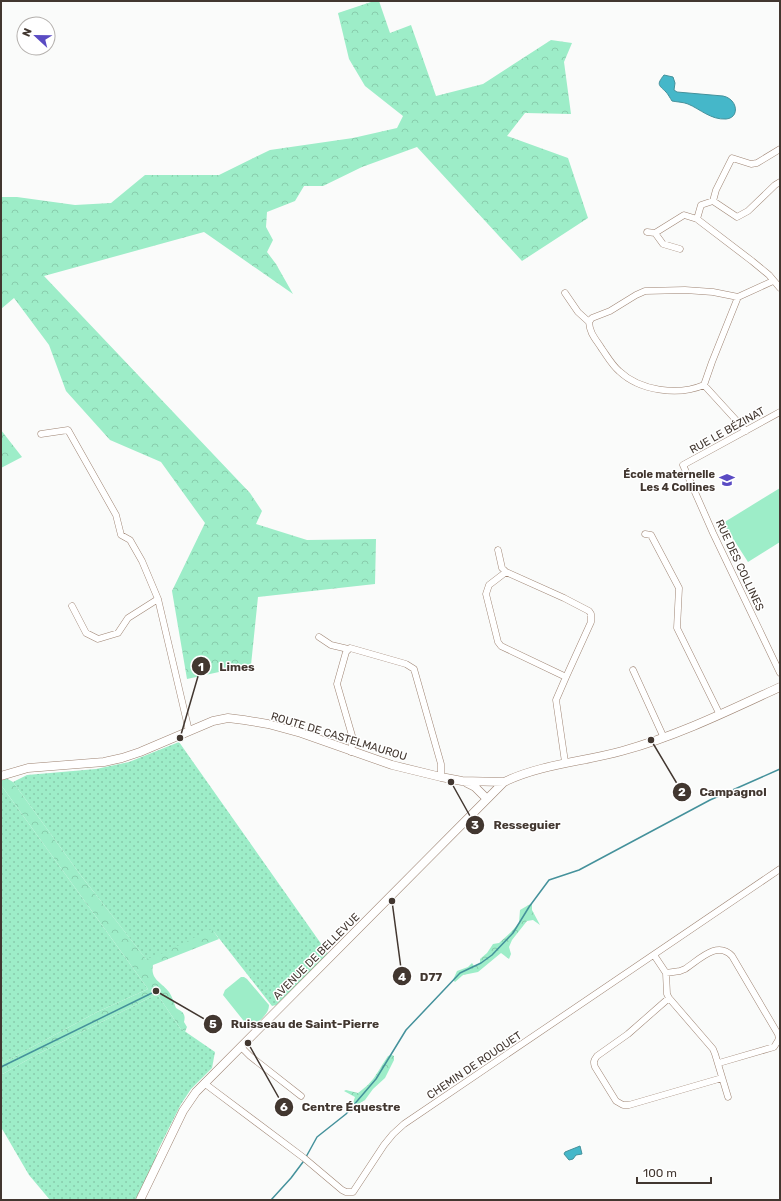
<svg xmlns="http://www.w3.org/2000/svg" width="781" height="1201" font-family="Rubik,sans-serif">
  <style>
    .grass { fill: url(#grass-dots) }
    .forest { fill: url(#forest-crowns) }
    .green { fill: #9dedc8 }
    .water { fill: #45b7c9; stroke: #44919b }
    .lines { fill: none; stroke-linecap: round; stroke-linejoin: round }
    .stream { stroke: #44919b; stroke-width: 1.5 }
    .street-casing { stroke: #9e8473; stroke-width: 7 }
    .secondary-casing { stroke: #9e8473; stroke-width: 9 }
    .street { stroke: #fff; stroke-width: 6 }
    .secondary { stroke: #fff; stroke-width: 8 }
    .labels { text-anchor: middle; stroke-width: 3; stroke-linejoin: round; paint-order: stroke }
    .street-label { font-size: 11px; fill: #423730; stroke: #fff }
    .poi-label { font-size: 11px; font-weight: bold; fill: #423730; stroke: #fff; text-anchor: end }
    .leader { fill: none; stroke: #423730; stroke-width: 1.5 }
    .callout-dot { fill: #423730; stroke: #fff; stroke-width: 1.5 }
    .mark-label { font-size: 12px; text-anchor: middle; font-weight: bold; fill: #fff }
    .callout-label { font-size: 12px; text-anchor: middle; font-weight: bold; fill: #423730; stroke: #fff; stroke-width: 3; stroke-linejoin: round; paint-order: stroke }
  </style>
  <defs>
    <pattern id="grass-dots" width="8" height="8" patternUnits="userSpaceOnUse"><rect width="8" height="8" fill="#9dedc8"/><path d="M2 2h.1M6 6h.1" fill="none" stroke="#88ccac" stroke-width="1.8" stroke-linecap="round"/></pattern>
    <pattern id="forest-crowns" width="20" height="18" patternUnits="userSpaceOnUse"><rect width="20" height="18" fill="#9dedc8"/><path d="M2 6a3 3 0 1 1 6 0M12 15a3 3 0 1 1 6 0" fill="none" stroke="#88ccac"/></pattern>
  </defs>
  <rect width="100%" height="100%" fill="#fafbfa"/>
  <path class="grass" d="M179 742 329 955 276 1005 272 1006 214 932 149 963 79 873 13 782 27 775 96 769 129 762Z
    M1 785 148 989 97 1012 1 1064Z
    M157 994 180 1028 215 1052 212 1068 191 1089 181 1104 156 1154 159 1156 135 1200H50L29 1175 1 1127V1075L34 1056Z"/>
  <path class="forest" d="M374 1H379L390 33 411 25 436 96 483 84 551 40 572 43 564 62 571 114 525 113 507 136 568 158 588 218 522 261 417 147 362 167 323 186H304L295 201 267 212 266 227 273 240 267 252 276 264 293 294 204 232 44 276 250 493 262 511 256 524 307 540 376 539 375 584 258 597 251 665 187 679 172 591 205 523 161 462 110 440 66 391 49 345 14 298 1 309V197H17L75 205 111 203 145 175H219L270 150 353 138 397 128 403 116 365 86 349 59 338 13Z
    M1 430 22 457 1 468Z
    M6 778 13 782 79 873 146 959 157 956 212 929 219 939 153 965C150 980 162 982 169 992 172 996 174 1003 176 1008 183 1012 186 1014 184 1022L187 1027 185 1032 180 1028 157 994 34 1056 1 1075V1064L97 1012 148 989 1 785V781Z
    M532 903V910L540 925 533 920 527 921 512 940 509 947 511 954 509 959 501 953 478 972 463 975 455 982 453 980 457 971 468 967 472 963 474 966 480 963V959L487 953 493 944 499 943 511 932 519 923 520 910Z
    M392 1055 394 1056V1060L385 1078 373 1089 365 1100 360 1103 351 1113 350 1112 355 1097 344 1091 346 1090 358 1093C375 1081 377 1072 388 1056Z"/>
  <path class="green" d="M780 488V542L748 562 723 523Z
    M241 977H244L247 979 269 1005C269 1014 260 1020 254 1026L251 1027 247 1025 223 995 225 990Z"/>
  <path class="water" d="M664 75 673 77 675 83 674 90 677 92 723 96C738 99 740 118 726 119 711 120 700 109 688 104 683 102 677 102 672 101 670 98 668 94 666 92 659 85 656 85 664 75Z
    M580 1146 582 1154 576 1155 573 1159 569 1160 564 1154 565 1152Z"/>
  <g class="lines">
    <path class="stream" d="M1 1067 156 991
      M306 1157 317 1137 346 1114 376 1079 406 1030 460 973 481 963 492 955 513 933 529 907 549 880 579 870 710 800 780 769
      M271 1200 291 1178 303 1162"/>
    <g class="street-casing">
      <path id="street" d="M713 201 716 190 732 158 751 164 757 163 780 149
        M697 219 701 205 713 201 737 217 748 211 775 185 780 182
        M647 232 655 233 684 215 697 219 752 261 769 275 780 288
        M655 233 663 244 680 249
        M565 293 578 312 589 322
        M738 297 712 362 704 385C678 396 640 391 619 371 612 365 607 356 602 349 595 338 590 334 589 322L592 318 610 311 636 295 645 291 685 290 713 292 738 297 773 281
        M704 385 746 431
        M780 412 683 465 713 533 780 673
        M41 434 68 430 116 515 121 535 130 540 142 561 158 599 189 731
        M645 534 651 535 679 588 677 628 720 715
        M498 550 502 568 506 572
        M72 606 86 633 98 639 118 633 128 618 158 599
        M319 637 331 645 348 649
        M633 670 664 738
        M351 752 353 739 337 684 346 652 350 648 406 664 414 669 441 764V777
        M565 762 556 700 566 677 501 646 498 642 486 594 489 585 506 572 564 598 589 611 591 614V622L566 677
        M654 955 666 973 667 994 669 998 713 1049 715 1054 728 1097
        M666 973 680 971 685 969C699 960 717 940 732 956L778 1034 779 1039 774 1047 719 1063
        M669 998 628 1034 597 1056C594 1060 593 1062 595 1067L616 1101 623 1105H629L722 1078
        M241 1047 250 1056 301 1096
        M204 1083 304 1158 342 1190 346 1192H353L384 1145 393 1134 404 1124 780 869"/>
    </g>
    <g class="secondary-casing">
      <path id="secondary" d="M1 776 28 768 104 762 122 758 140 752 213 721 228 718 244 720 268 724 301 733 392 765 441 777 462 781 504 782
        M467 783 475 787 487 799
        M140 1200 183 1111 196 1092 504 782C542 764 582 762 622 751 677 736 728 711 780 687"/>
    </g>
    <use href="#street" class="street"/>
    <use href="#secondary" class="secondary"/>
  </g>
  <defs>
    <g id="school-bare" transform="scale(1.2)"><path d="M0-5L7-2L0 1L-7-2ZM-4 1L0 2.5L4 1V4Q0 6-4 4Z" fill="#5a4bc3" stroke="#fff" stroke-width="2.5" paint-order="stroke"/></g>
  </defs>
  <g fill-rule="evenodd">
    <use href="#school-bare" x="727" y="480"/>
  </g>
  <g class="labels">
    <g class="street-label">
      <text transform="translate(727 430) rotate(-29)" y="4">RUE LE BÉZINAT</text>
      <text transform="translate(740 565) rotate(65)" y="4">RUE DES COLLINES</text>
      <text transform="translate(339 736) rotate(17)" y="4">ROUTE DE CASTELMAUROU</text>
      <text transform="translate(316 956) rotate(-45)" y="4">AVENUE DE BELLEVUE</text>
      <text transform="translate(474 1065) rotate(-34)" y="4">CHEMIN DE ROUQUET</text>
    </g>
    <g class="poi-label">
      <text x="715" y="478">École maternelle<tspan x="715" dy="13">Les 4 Collines</tspan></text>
    </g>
  </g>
  <path class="leader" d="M180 738L201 666M651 740L682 792M451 782L475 825M392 901L402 976M156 991L213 1024M248 1043L284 1107"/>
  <g class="callout-dot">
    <circle cx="180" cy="738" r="4"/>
    <circle cx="651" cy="740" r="4"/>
    <circle cx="451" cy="782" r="4"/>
    <circle cx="392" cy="901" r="4"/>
    <circle cx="156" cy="991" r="4"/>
    <circle cx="248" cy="1043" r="4"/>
    <circle cx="201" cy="666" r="10"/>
    <circle cx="682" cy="792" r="10"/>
    <circle cx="475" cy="825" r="10"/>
    <circle cx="402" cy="976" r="10"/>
    <circle cx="213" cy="1024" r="10"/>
    <circle cx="284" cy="1107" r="10"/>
  </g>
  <g class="mark-label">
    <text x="201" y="671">1</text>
    <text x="682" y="796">2</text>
    <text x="475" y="829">3</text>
    <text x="402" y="981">4</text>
    <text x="213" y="1028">5</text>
    <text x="284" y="1111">6</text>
  </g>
  <g class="callout-label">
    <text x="237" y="671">Limes</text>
    <text x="733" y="796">Campagnol</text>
    <text x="527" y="829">Resseguier</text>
    <text x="431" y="981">D77</text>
    <text x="305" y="1028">Ruisseau de Saint-Pierre</text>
    <text x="351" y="1111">Centre Équestre</text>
  </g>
  <rect width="781" height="1201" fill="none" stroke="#423730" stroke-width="4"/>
  <g transform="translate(36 36) rotate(292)"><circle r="19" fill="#ffffff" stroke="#b3afac"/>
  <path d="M0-3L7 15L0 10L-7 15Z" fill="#5a4bc3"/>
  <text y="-6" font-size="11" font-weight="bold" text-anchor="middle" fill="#423730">N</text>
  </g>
  <path d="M637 1177v6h74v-6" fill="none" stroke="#423730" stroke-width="2"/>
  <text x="643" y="1177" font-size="12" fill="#423730" stroke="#ffffff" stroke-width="3" paint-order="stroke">100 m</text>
</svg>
